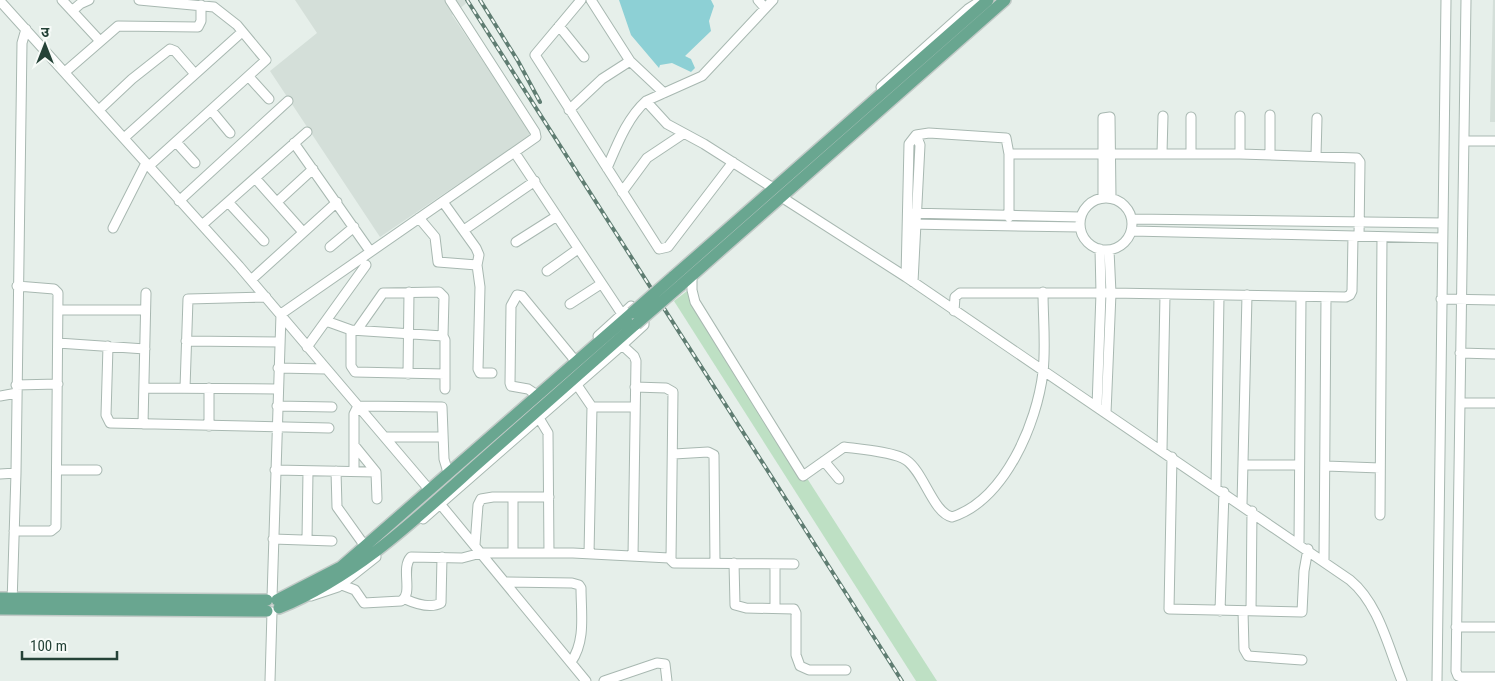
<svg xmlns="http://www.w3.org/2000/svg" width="1495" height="681" font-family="'Roboto Condensed','Noto Sans Devanagari',sans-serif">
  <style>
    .built { fill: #d4dfd9 }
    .green { fill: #bee0c4 }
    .water { fill: #8dd0d5 }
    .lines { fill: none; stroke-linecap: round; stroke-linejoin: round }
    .minor-casing { stroke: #a8b8b1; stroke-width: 11 }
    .major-casing { stroke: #c2cac7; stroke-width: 14 }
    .minor { stroke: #fff; stroke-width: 9 }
    .major { stroke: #69a690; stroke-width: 11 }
    .rail-casing { stroke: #5f7d72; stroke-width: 4 }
    .rail { stroke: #f7fbf8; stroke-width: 2; stroke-dasharray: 5.5; stroke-linecap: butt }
    .major-bridge-casing { stroke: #c2cac7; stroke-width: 14; stroke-linecap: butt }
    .major-bridge { stroke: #69a690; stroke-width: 11 }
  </style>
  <rect width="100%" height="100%" fill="#e6efea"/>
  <path class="built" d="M295 0H470L452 15 532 134 380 237 270 71 317 33Z
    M1493 0H1495V122H1490Z"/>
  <path class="green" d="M687 291 937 681H916L674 301Z"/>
  <path class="water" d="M619 0H711L714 6 709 21 711 31 685 56 691 59 695 68 691 72 672 63 660 65 659 68 631 35Z"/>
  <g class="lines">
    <g class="minor-casing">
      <path id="minor" d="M62 0 100 41
        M139 0 214 7 237 25 266 60 149 166
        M581 0 535 55 659 249 668 247 733 162
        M591 0 630 61 664 93
        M758 0 765 8
        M1466 0 1456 671 1458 676 1461 677H1495
        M0 1 239 266 427 487
        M72 11 80 4 89 0
        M559 26 584 57
        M65 72 118 26 198 27 201 21V5
        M249 77 269 99
        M881 87 968 9 982 0
        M646 101 667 124 704 144 770 186
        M99 110 132 79 170 49 175 51 195 74
        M211 110 230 133
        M569 110 602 79 630 61
        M1270 115V155
        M1191 117V153
        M124 138 242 32
        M1465 141H1495
        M176 142 195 163
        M294 143 370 251
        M515 153 622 314
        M1162 153 1163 116
        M1009 154H1240L1357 158 1360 162 1359 236
        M1240 154V116
        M1316 156 1317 118
        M607 168C617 145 627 118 646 101L702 76 773 0
        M255 178 303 232
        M622 192 647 158 683 134
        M1103 197V118L1110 117 1111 198
        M1080 224a26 26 0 1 1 52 0a26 26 0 1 1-52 0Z
        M786 200 906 277 1350 580C1379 604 1388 647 1402 681
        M179 201 288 101
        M228 202 264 241
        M277 202 313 169
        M443 202 476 248 479 255 477 265
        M908 213 1080 217
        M419 218 435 237 438 262 477 265 480 287 478 369 480 373H492
        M1132 219 1443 223
        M908 224 1080 227
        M202 225 307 132
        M113 228 146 163
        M464 230 535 181
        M1132 231 1442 238
        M516 242 557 216
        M330 247 354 227
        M547 271 578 249
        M906 277 909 144 916 135 929 133 1006 138 1009 154V217
        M692 279V290L695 302 803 476 844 447C859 449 895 452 906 460 924 472 933 513 952 517 1005 500 1037 423 1043 372 1046 346 1043 318 1043 292
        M251 280 337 202
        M913 282 920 145 916 135
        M1441 299 1495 300
        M570 304 601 284
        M58 310H145
        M954 311 955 297 960 293H1111L1346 297 1350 295 1352 291 1353 236
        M326 321 351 330 443 336 445 340V389
        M351 330V366L355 372 445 374
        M357 330 383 293 439 292 444 297 443 336
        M186 341 280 342
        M58 343 145 349
        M622 345 634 356 636 361 633 556
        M108 346 106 415 110 423 329 428
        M307 347 366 265
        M1460 353 1495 354
        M278 368 326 369
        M408 374 409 292
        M16 385 58 384
        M577 385 592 407 589 554
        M635 387 666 388 673 392 671 559
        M144 388 277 389
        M185 388 188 299 266 297
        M534 393 528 389 511 386 510 383 511 306 517 295 522 296 573 358
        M0 396 17 393
        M1460 403H1495
        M277 406 332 407
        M592 407H635
        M1097 407 1101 293 1100 249
        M1106 413 1111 293 1109 250
        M539 418 548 433 549 553
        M143 424 146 293
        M209 426V388
        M385 437H443
        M354 445 376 472 377 499
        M1162 450 1165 295
        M674 454 708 452 714 455 715 563
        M1172 457 1169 609 1302 612 1304 571 1308 549
        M824 461 839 479
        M1243 465H1299
        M1326 466 1380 468
        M57 470H97
        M275 470 376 472
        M336 471 337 507 362 542
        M354 471V414L358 406 442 407 444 459 447 469
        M0 474 16 473
        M1216 487 1219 296
        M1242 504 1247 295
        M441 505 586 681
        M1380 515 1382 237
        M423 519 622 345 644 325V322L631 306 598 336
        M14 531H51L56 527 58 293 54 289 17 286
        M273 539 332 541
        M307 540 308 471
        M1299 543 1301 297
        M475 545 478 505 481 499 493 497H549
        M513 553V497
        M1324 560 1326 297
        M734 563 735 605 746 608 794 609 796 613V655L800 666 809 670H846
        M506 582 572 583 579 585 581 588C581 613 586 641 571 662
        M342 585 355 590 364 603 401 601C414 594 400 568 411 557L462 558 481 553H573L669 558 674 563 794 564
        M311 596 338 587 376 557
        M272 598 281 314 536 137 535 132 450 0
        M405 599C416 604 430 609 441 603L442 557
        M12 604 16 473 22 43 26 29
        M775 608V564
        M1220 611 1224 492
        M1243 611 1244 649 1248 656 1302 660
        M1251 611 1252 511
        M1456 627H1495
        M270 681 272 612
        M604 681 657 663 665 664 667 681
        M1437 681 1446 0"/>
    </g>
    <g class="major-casing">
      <path id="major" d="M673 277 988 0
        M680 286 1005 0
        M0 598 267 600
        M277 600 341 567 632 313
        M279 608C355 577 414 521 474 467 528 419 582 372 636 324
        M0 609 267 611"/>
    </g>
    <use href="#minor" class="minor"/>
    <use href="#major" class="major"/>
    <g class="rail-casing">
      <path id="rail" d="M467 0 902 681
        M480 0 518 61 540 102"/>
    </g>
    <use href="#rail" class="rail"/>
    <g class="major-bridge-casing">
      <path id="major-bridge" d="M632 313 673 277
        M636 324 680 286"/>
    </g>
    <use href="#major-bridge" class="major-bridge"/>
  </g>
  <g transform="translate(45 45)" stroke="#f7fbf8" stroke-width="4" paint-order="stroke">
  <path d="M0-4L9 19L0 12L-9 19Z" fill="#244237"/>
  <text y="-8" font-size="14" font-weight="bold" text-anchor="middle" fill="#244237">उ</text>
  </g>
  <path d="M22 651v8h95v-8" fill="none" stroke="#244237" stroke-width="2.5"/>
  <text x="30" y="651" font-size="15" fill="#244237" stroke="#f7fbf8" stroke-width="4" paint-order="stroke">100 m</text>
</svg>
